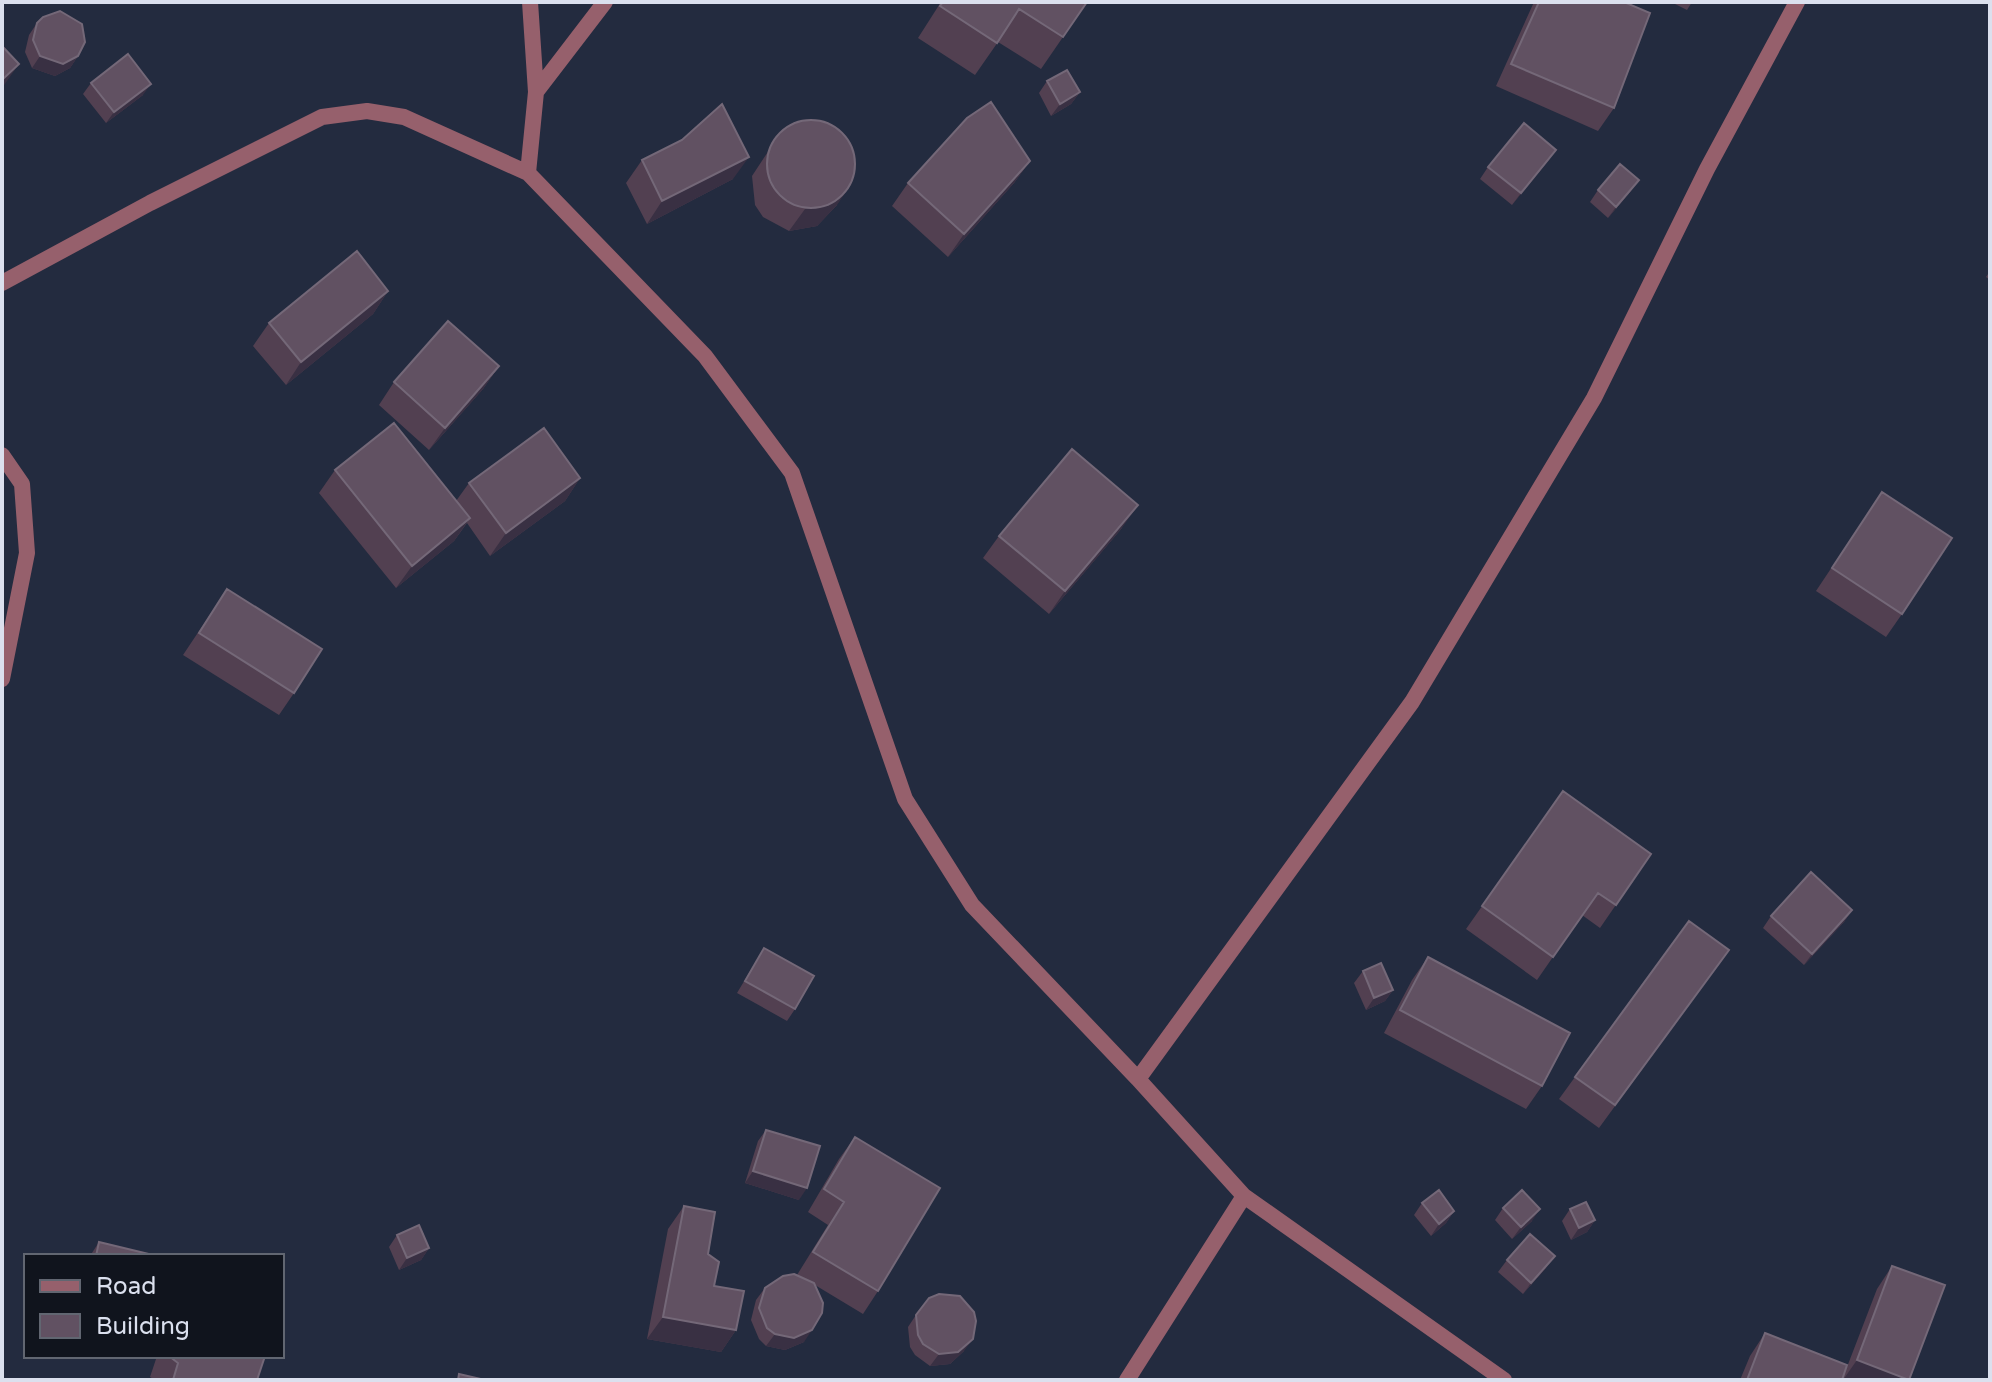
<svg xmlns="http://www.w3.org/2000/svg" width="1992" height="1382" font-family="'Varela Round',sans-serif">
  <style>
    .lines { fill: none; stroke-linecap: round; stroke-linejoin: round }
    .street { stroke: #96606c; stroke-width: 16 }
    .wall { fill: #524051 }
    .shaded-wall { fill: #393043 }
    .building { fill: #615162; stroke: #746878; stroke-width: 2 }
  </style>
  <rect width="100%" height="100%" fill="#232b3f"/>
  <g class="lines">
    <path class="street" d="M536 92 605 2
      M528 173 536 92 530 2
      M2 283 150 203 322 117 367 111 404 117 528 173 705 356 792 473 905 799 972 905 1138 1079
      M2 455 22 484 27 553 2 679
      M1127 1380 1244 1196
      M1504 1380 1244 1196 1138 1079 1412 702 1594 398 1707 169 1797 2"/>
  </g>
  <path class="wall" d="M941 2H1087L1041 69 998 42 975 75 918 38Z
    M1534 2H1624L1614 108 1598 131 1496 86Z
    M1671 2H1692L1687 10Z
    M37 23 78 56 70 68 55 76 32 68 25 52 29 35Z
    M1047 81 1080 92 1071 104 1051 116 1039 93Z
    M91 83 143 95 106 123 83 94Z
    M783 129 837 205 817 226 789 231 763 217 755 205 752 176Z
    M1556 150 1512 205 1480 179 1488 167Z
    M642 160 733 179 647 224 626 183Z
    M1030 161 1014 183 948 257 892 206 908 183Z
    M1598 190 1630 192 1608 218 1590 202Z
    M1990 271V280L1986 277Z
    M388 291 373 314 286 385 253 346 269 323Z
    M499 366 483 389 429 450 379 405 394 382Z
    M335 470 456 501 469 483 580 478 565 501 490 556 467 523 454 541 396 588 319 493Z
    M1882 492 1902 614 1886 637 1816 591Z
    M1122 528 1049 614 983 558 999 536Z
    M227 589 294 693 279 715 183 655Z
    M1563 791 1651 854 1600 928 1582 915 1537 980 1466 929Z
    M1852 910 1844 922 1804 965 1763 928 1771 916Z
    M764 948 795 1009 787 1021 737 993Z
    M1729 950 1599 1128 1559 1099 1575 1077Z
    M1428 957 1542 1086 1526 1109 1384 1033 1412 980Z
    M1363 971 1393 990 1385 1001 1366 1010 1354 983Z
    M766 1130 799 1200 745 1183 758 1141Z
    M855 1137 878 1291 863 1314 815 1285 804 1342 785 1350 766 1346 759 1339 751 1320 756 1300 765 1288 803 1278 797 1275 828 1225 808 1212 839 1159Z
    M1422 1203 1454 1211 1446 1223 1431 1236 1414 1215Z
    M684 1206 714 1286 736 1330 721 1352 647 1339 668 1229Z
    M1503 1208 1532 1221 1512 1239 1495 1220Z
    M1570 1209 1595 1220 1587 1232 1571 1240 1562 1221Z
    M397 1235 429 1248 421 1260 399 1270 389 1247Z
    M99 1242 157 1256H90Z
    M1507 1260 1546 1268 1523 1294 1498 1272Z
    M1892 1266 1909 1380H1842L1877 1289Z
    M916 1315 964 1351 950 1364 930 1366 915 1355 910 1347 908 1327Z
    M1765 1333 1842 1380H1740L1750 1356Z
    M157 1356H265L257 1380H155L150 1377Z"/>
  <path class="shaded-wall" d="M40 56H78L70 68 55 76 32 68Z
    M19 64 2 88V80Z
    M151 84 143 95 106 123 114 112Z
    M1080 92 1071 104 1051 116 1060 104Z
    M1556 150 1548 161 1512 205 1521 193Z
    M749 157 733 179 647 224 662 201Z
    M1030 161 1014 183 948 257 964 234Z
    M1639 180 1630 192 1608 218 1616 207Z
    M852 183 837 205 817 226 789 231 805 209Z
    M388 291 373 314 286 385 301 362Z
    M499 366 483 389 429 450 445 428Z
    M580 478 565 501 490 556 506 533Z
    M1138 505 1122 528 1049 614 1065 591Z
    M470 518 454 541 396 588 412 566Z
    M1852 910 1844 922 1804 965 1812 954Z
    M1393 990 1385 1001 1366 1010 1374 998Z
    M753 1171 807 1188 799 1200 745 1183Z
    M1540 1209 1532 1221 1512 1239 1521 1227Z
    M1454 1211 1446 1223 1431 1236 1439 1224Z
    M1595 1220 1587 1232 1571 1240 1579 1228Z
    M429 1248 421 1260 399 1270 407 1258Z
    M1555 1256 1546 1268 1523 1294 1531 1283Z
    M663 1317 736 1330 721 1352 647 1339Z
    M812 1330 804 1342 785 1350 766 1346 775 1334Z
    M973 1339 964 1351 950 1364 930 1366 939 1354Z
    M1857 1360 1908 1380H1843Z"/>
  <path class="building" d="M943 2H1087L1063 37 1019 9 997 43 940 6Z
    M1539 2H1624L1650 13 1614 108 1511 64Z
    M60 11 82 24 85 42 78 56 63 64 40 56 33 40 37 23 43 17Z
    M2 46 19 64 2 80Z
    M128 54 151 84 114 112 91 83Z
    M1067 70 1080 92 1060 104 1047 81Z
    M991 102 1030 161 964 234 908 183 967 118Z
    M722 104 749 157 662 201 642 160 682 140Z
    M767 164a44 44 0 1 1 88 0a44 44 0 1 1-88 0Z
    M1524 123 1556 150 1521 193 1488 167Z
    M1620 164 1639 180 1616 207 1598 190Z
    M357 251 388 291 301 362 269 323Z
    M448 321 499 366 445 428 394 382Z
    M394 423 470 518 412 566 335 470Z
    M544 428 580 478 506 533 469 483Z
    M1072 449 1138 505 1065 591 999 536Z
    M1882 492 1952 538 1902 614 1832 568Z
    M227 589 322 649 294 693 199 633Z
    M1563 791 1651 854 1616 905 1598 893 1553 957 1482 906Z
    M1811 872 1852 910 1812 954 1771 916Z
    M1689 921 1729 950 1615 1105 1575 1077Z
    M764 948 814 976 795 1009 745 981Z
    M1428 957 1570 1033 1542 1086 1400 1010Z
    M1381 963 1393 990 1374 998 1363 971Z
    M766 1130 820 1146 807 1188 753 1171Z
    M855 1137 940 1188 878 1291 813 1252 844 1202 824 1189Z
    M1439 1190 1454 1211 1439 1224 1422 1203Z
    M1522 1190 1540 1209 1521 1227 1503 1208Z
    M1586 1202 1595 1220 1579 1228 1570 1209Z
    M684 1206 715 1212 708 1254 719 1262 714 1286 744 1291 736 1330 663 1317Z
    M419 1225 429 1248 407 1258 397 1235Z
    M1530 1234 1555 1256 1531 1283 1507 1260Z
    M99 1242 157 1256H96Z
    M1892 1266 1945 1285 1909 1380 1857 1360Z
    M794 1274 814 1283 823 1303 822 1313 812 1330 794 1338 775 1334 767 1328 759 1308 765 1288 783 1276Z
    M939 1294 960 1296 974 1312 976 1321 973 1339 958 1352 939 1354 923 1344 918 1335 916 1315 929 1298Z
    M1765 1333 1847 1365 1842 1380H1747Z
    M169 1356H265L257 1380H173L178 1363Z
    M459 1374 485 1380H458Z"/>
  <rect width="1992" height="1382" fill="none" stroke="#dbe0ee" stroke-width="8"/>
  <rect x="24" y="1254" width="260" height="104" fill="#10141d" stroke="#616671" stroke-width="2"/>
  <rect x="40" y="1280" width="40" height="12" fill="#96606c" stroke="#616671" stroke-width="2"/>
  <text x="96" y="1294" font-size="24" fill="#dbe0ee">Road</text>
  <rect x="40" y="1314" width="40" height="24" fill="#615162" stroke="#616671" stroke-width="2"/>
  <text x="96" y="1334" font-size="24" fill="#dbe0ee">Building</text>
</svg>
